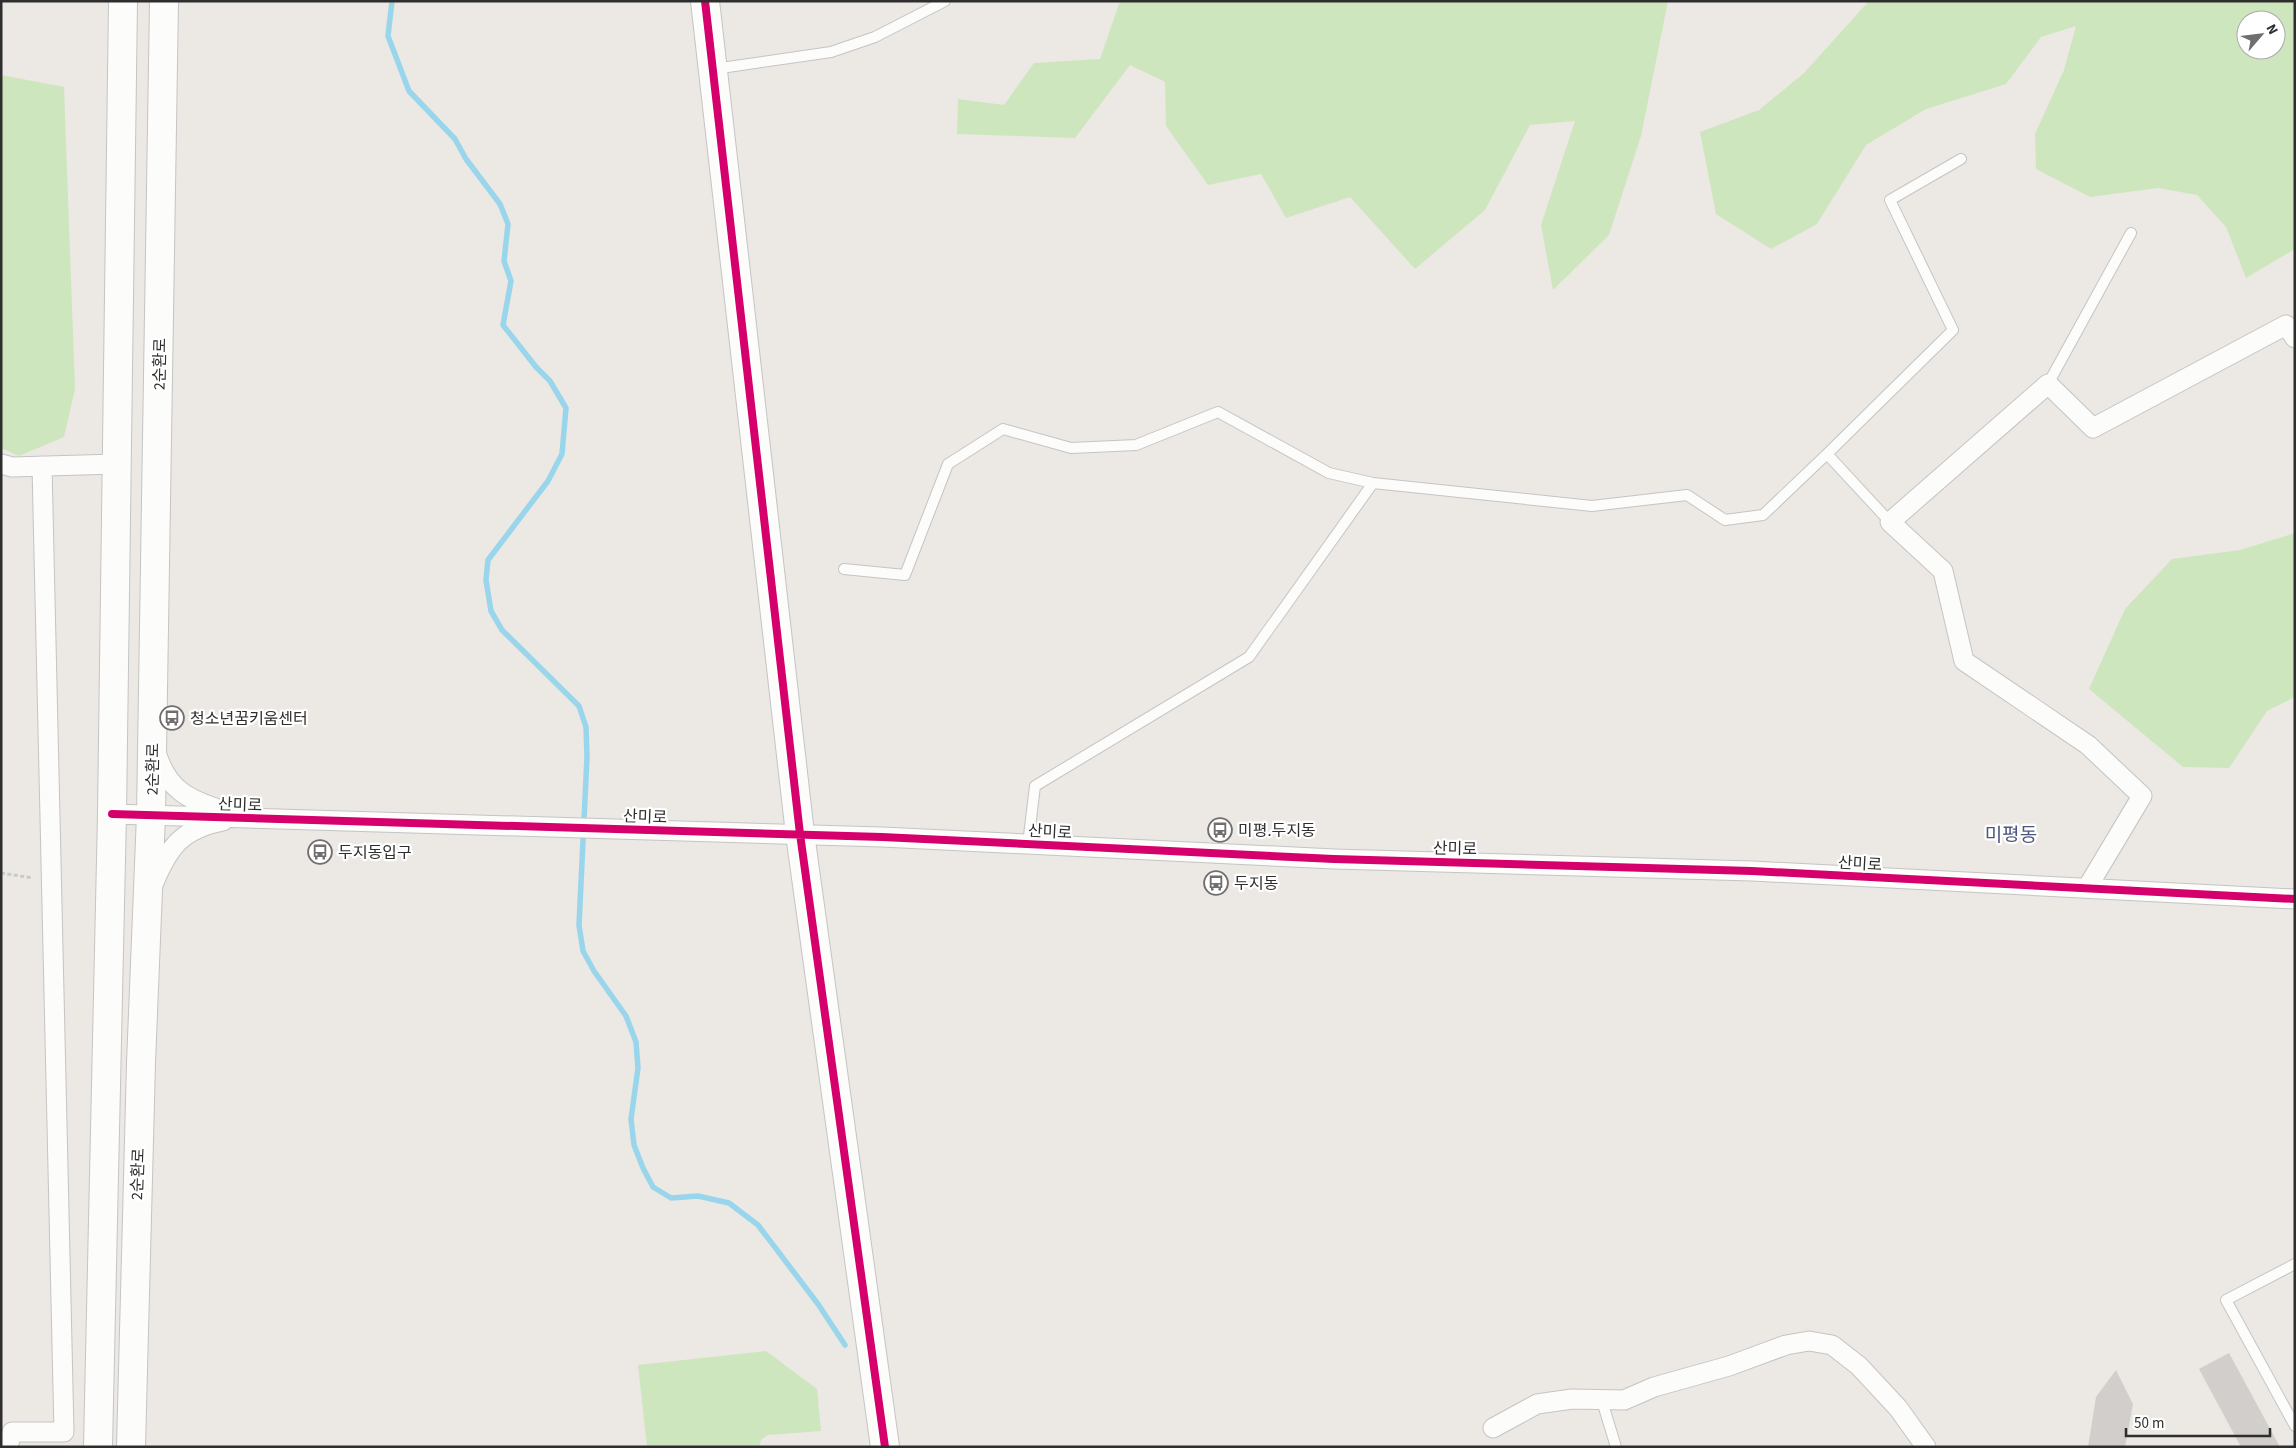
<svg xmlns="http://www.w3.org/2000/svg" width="2296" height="1448" font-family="'Source Sans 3','Noto Sans KR',sans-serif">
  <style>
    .green { fill: #cee6be; fill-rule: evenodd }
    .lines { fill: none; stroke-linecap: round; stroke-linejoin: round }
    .stream { stroke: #99d6ec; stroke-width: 5.5 }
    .building { fill: #d1cecb }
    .lane-casing { stroke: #c5c4c5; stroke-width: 12 }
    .street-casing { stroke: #c5c4c5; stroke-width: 21 }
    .secondary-casing { stroke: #c5c4c5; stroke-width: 30 }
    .path { stroke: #c9c9c8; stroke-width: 3; stroke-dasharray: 4 2.5; stroke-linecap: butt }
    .lane { stroke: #fcfcfb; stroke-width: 10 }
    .street { stroke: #fcfcfb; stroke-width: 19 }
    .secondary { stroke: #fcfcfb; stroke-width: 28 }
    .cycleway-casing { stroke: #fff; stroke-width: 11 }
    .cycleway { stroke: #d6006c; stroke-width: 8 }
    .labels { text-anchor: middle; stroke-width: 4.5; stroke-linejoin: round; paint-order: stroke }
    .street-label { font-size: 16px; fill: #2e2e2e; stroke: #fff }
    .poi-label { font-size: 16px; fill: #2e2e2e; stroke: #fff; text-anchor: start }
    .quarter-label { font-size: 19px; fill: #4d5680; stroke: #fff }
  </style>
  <rect width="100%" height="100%" fill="#ece8e4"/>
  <path class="green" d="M1120 1H1668L1641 136 1609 235 1553 290 1541 225 1575 121 1530 125 1485 210 1415 269 1350 197 1286 218 1261 174 1208 185 1166 126 1165 82 1130 65 1075 138 957 134 958 99 1004 105 1034 63 1100 59Z
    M1869 1H2295V249L2246 278 2226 227 2197 195 2158 188 2090 197 2036 169 2035 134 2064 70 2076 26 2041 37 2006 84 1926 109 1866 145 1817 224 1771 249 1716 214 1700 132 1759 110 1804 73ZM2246 20H2276V50H2246Z
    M1 75 64 87 75 389 64 437 19 456 1 448Z
    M2295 533V697L2267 711 2229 768 2183 767 2089 689 2125 609 2172 559 2240 550Z
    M766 1351 817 1389 821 1431 768 1435 761 1440 759 1447H647L638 1365Z"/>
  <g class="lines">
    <path class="stream" d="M392 1 388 36 409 91 455 139 466 159 500 204 508 224 504 261 511 281 503 325 536 367 550 381 566 408 562 454 548 481 488 560 486 580 491 611 502 630 579 706 586 727 587 757 579 925 583 951 594 971 626 1016 636 1042 638 1068 631 1119 634 1145 643 1168 653 1187 671 1198 698 1196 729 1203 758 1225 818 1304 845 1345"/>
  </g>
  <path class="building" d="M2229 1353 2280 1447H2241L2199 1369Z
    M2116 1370 2133 1404 2125 1447H2088L2096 1397Z"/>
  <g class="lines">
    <g class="lane-casing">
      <path id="lane" d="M714 69 831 52 875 37 945 1
        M2048 384 2131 233
        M1890 522 1827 454 1953 330 1890 200 1961 159
        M844 569 905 575 948 464 1003 429 1071 448 1136 445 1218 412 1329 473 1373 483
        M1028 844 1035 786 1249 657 1373 483 1592 506 1687 495 1725 520 1763 515 1827 454
        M2295 1264 2226 1300 2295 1426
        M1602 1401 1616 1447"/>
    </g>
    <g class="street-casing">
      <path id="street" d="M1 464 12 467 117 464
        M156 752C167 790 189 800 224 811
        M112 814 882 837 1334 859 1752 871 2295 899
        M153 885C168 848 181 829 223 821
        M2087 888 2142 796 2088 745 1964 661 1943 571 1890 522 2048 384 2093 428 2286 325 2295 338
        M1493 1428 1537 1404 1572 1399 1624 1400 1654 1387 1729 1366 1786 1345 1809 1341 1832 1345 1859 1366 1898 1408 1926 1447
        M8 1447 12 1432H64L42 466"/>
    </g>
    <g class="secondary-casing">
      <path id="secondary" d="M705 1 800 834 885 1447
        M98 1447 112 814 123 1
        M131 1447 141 1063 151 815 164 1"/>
    </g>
    <path class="path" d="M1 873 33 878"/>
    <use href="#lane" class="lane"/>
    <use href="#street" class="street"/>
    <use href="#secondary" class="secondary"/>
    <g class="cycleway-casing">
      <path id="cycleway" d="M705 1 800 834 885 1447
        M112 814 882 837 1334 859 1752 871 2295 899"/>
    </g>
    <use href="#cycleway" class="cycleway"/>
  </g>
  <defs>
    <g id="bus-ring" transform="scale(1.25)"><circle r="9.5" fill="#fff" stroke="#706f6e" stroke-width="1.5"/><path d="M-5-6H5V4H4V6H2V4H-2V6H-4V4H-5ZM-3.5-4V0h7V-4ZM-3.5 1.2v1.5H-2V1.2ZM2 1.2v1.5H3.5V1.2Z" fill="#706f6e"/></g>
  </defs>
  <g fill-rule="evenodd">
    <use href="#bus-ring" x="172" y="718"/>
    <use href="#bus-ring" x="1220" y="830"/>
    <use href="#bus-ring" x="320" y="852"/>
    <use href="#bus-ring" x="1216" y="883"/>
  </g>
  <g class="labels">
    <g class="street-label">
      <text transform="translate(159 364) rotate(-89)" y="6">2순환로</text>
      <text transform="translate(152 769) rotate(-89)" y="6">2순환로</text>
      <text transform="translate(240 804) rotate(2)" y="6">산미로</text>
      <text transform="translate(645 816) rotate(2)" y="6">산미로</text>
      <text transform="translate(1050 831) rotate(3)" y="6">산미로</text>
      <text transform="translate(1455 848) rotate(1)" y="6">산미로</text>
      <text transform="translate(1860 863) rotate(3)" y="6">산미로</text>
      <text transform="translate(137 1174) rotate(-88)" y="6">2순환로</text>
    </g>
    <g class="poi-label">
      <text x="190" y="724">청소년꿈키움센터</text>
      <text x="1238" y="836">미평.두지동</text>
      <text x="338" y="858">두지동입구</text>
      <text x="1234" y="889">두지동</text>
    </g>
    <g class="quarter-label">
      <text x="2011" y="841">미평동</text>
    </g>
  </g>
  <rect width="2296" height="1448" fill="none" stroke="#2e2e2e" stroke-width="5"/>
  <g transform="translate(2261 35) rotate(62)"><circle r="24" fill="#ffffff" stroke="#ababab"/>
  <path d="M0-4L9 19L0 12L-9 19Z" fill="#706f6e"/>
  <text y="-8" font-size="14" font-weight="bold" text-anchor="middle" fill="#2e2e2e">N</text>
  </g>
  <path d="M2126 1428v8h144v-8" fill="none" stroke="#2e2e2e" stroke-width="2.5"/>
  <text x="2134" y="1428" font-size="15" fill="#2e2e2e" stroke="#ffffff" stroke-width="4" paint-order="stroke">50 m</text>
</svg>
